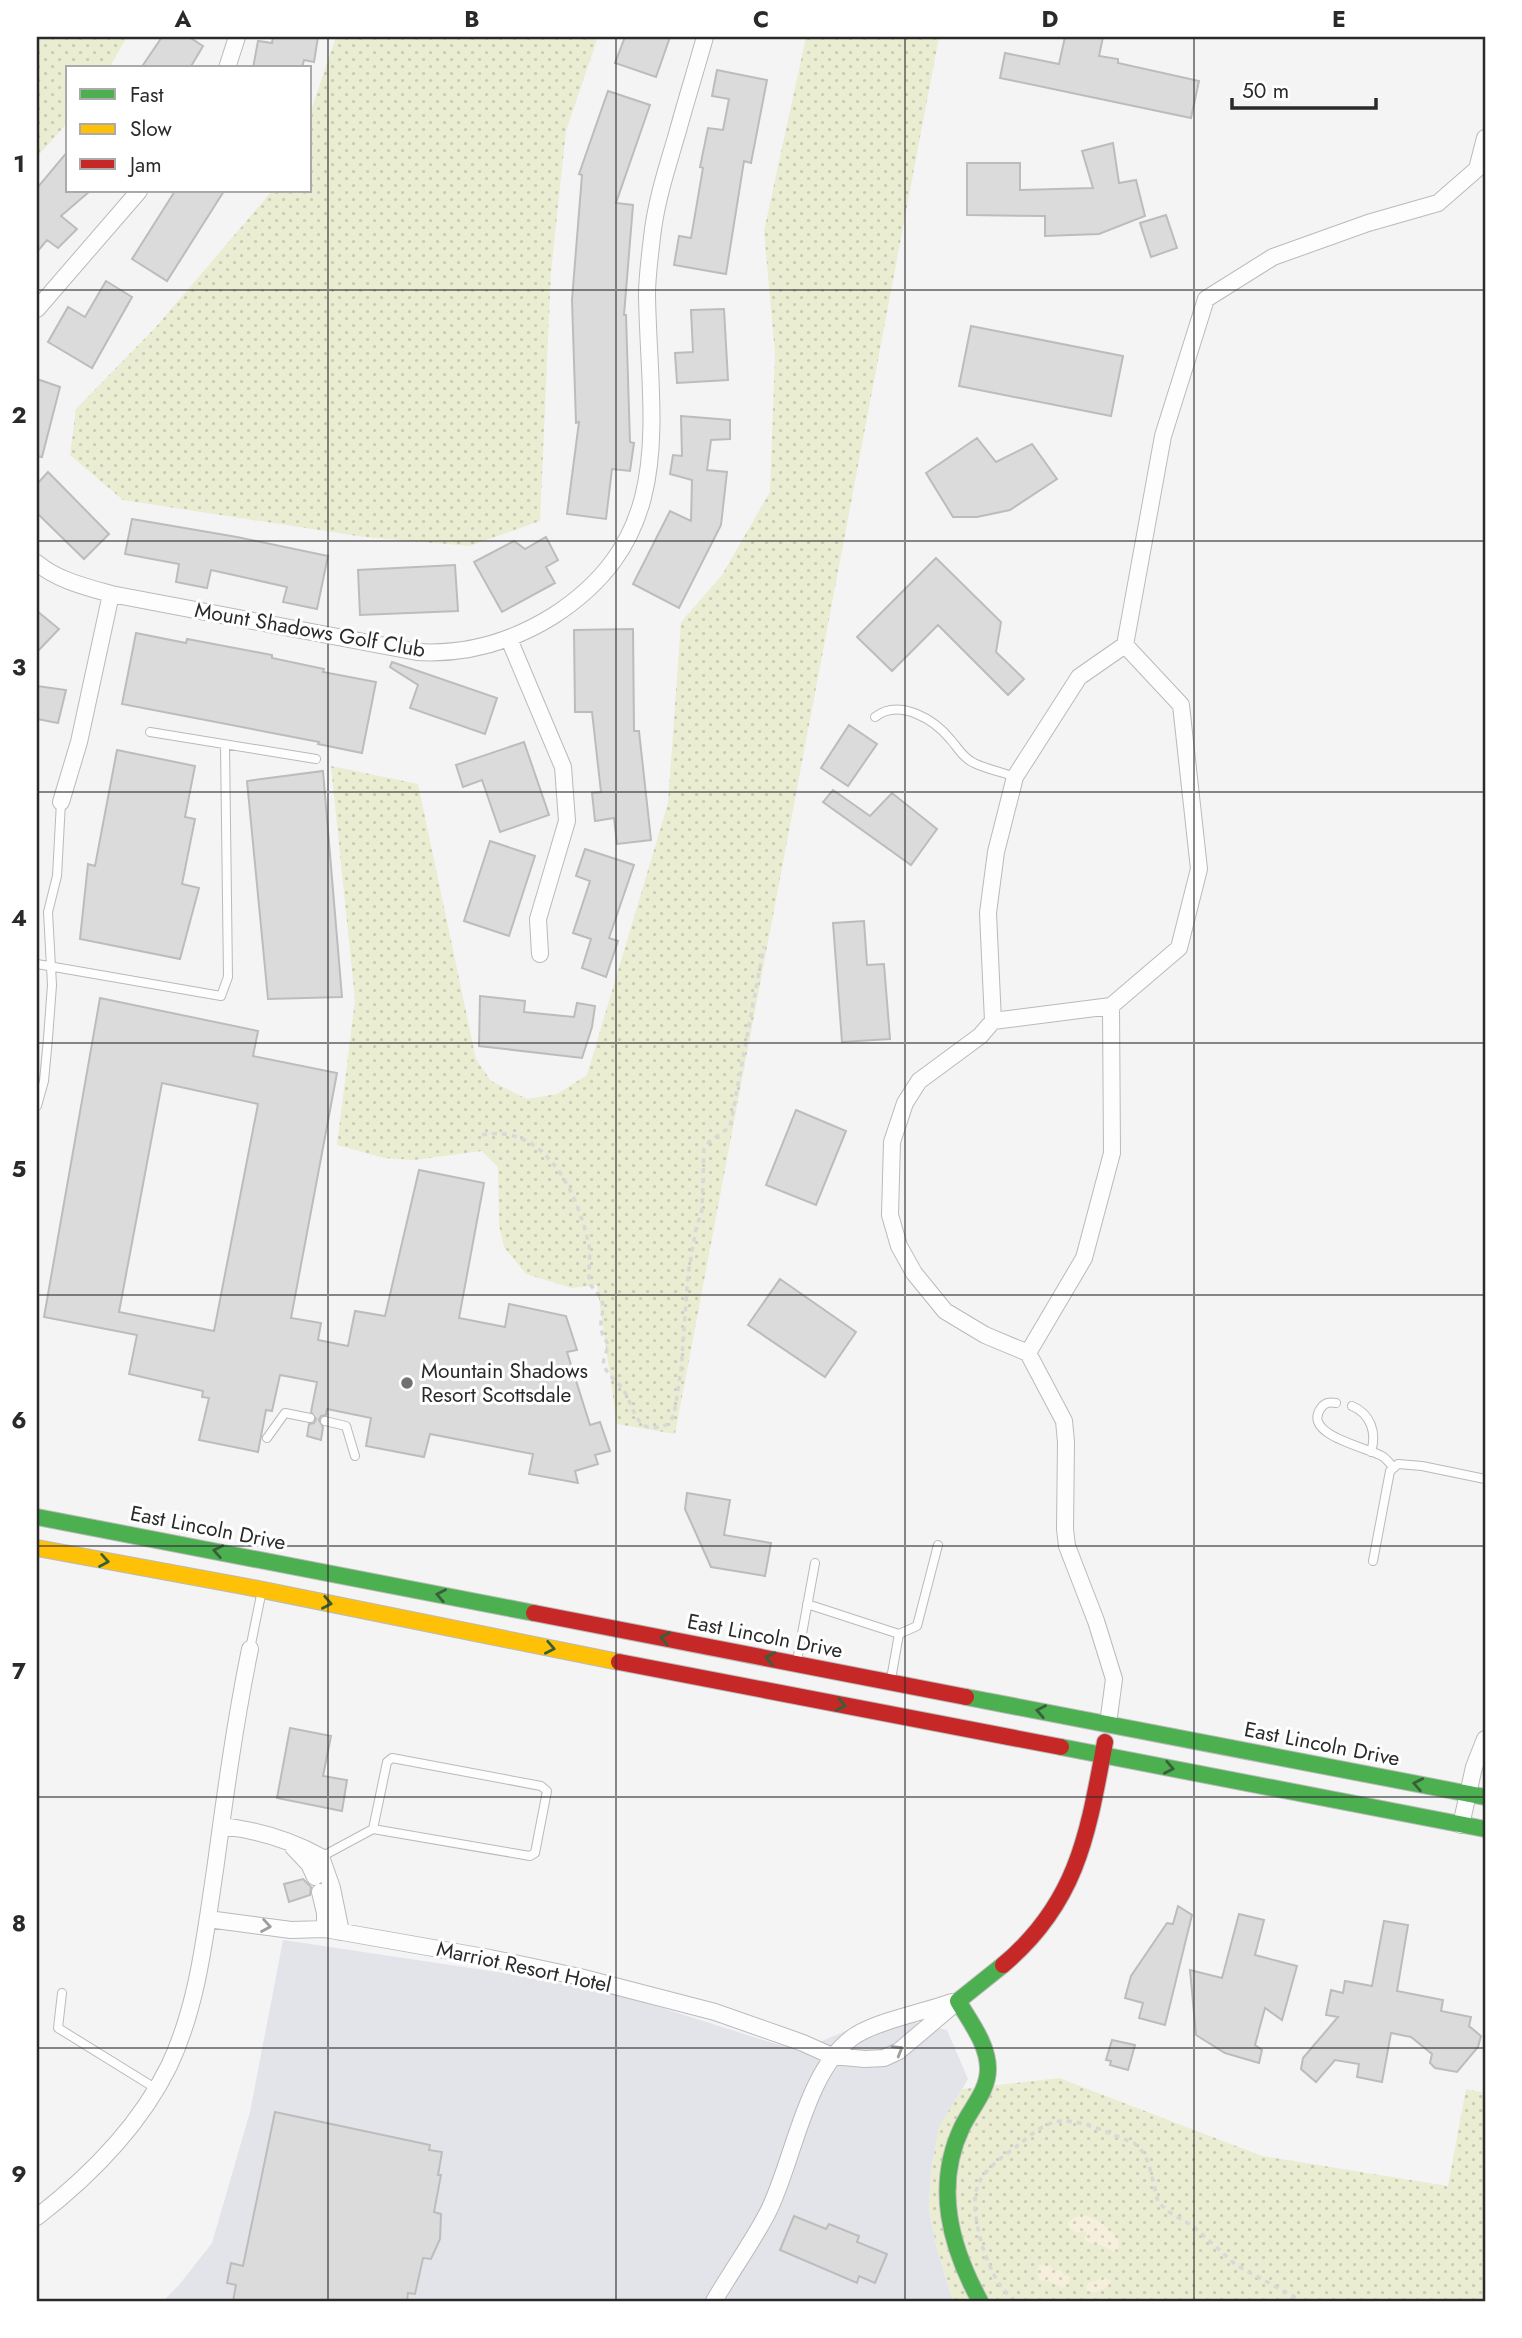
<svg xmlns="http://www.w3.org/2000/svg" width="1522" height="2338" font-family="Jost,sans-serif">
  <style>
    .built { fill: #e2e4ea }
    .grass { fill: url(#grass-dots) }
    .sand { fill: url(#sand-dots) }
    .building { fill: #dcdbdb; stroke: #bdbcbd; stroke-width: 2; fill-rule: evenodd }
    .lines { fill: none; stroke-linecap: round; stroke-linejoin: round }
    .lane-casing { stroke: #bababb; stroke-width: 10 }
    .street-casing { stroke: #bababb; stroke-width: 18 }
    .fast-casing { stroke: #bababb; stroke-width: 18 }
    .slow-casing { stroke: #bababb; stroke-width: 18 }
    .jam-casing { stroke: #bababb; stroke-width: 18 }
    .path { stroke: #d8d8d9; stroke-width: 3.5; stroke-dasharray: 5 5; stroke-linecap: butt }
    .lane { stroke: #fdfdfe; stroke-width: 8 }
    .street { stroke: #fdfdfe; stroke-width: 16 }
    .fast { stroke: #4caf50; stroke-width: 16 }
    .slow { stroke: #ffc107; stroke-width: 16 }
    .jam { stroke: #c62828; stroke-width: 16 }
    .oneway { stroke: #385f3a }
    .oneway2 { stroke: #9e9e9f }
    .grid { fill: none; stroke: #2a2a2b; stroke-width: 2; stroke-opacity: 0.55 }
    .poi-dot { fill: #717172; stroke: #fff; stroke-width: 2.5 }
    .labels { text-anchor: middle; stroke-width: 6; stroke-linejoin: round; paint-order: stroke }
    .street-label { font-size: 21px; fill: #2a2a2b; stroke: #fff }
    .poi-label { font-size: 21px; fill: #2a2a2b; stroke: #fff; text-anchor: start }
    .neatline { fill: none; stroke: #2a2a2b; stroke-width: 2.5 }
    .grid-label { font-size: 23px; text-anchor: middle; font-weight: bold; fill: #2a2a2b }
  </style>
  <defs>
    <pattern id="grass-dots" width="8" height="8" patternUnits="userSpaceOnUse" patternTransform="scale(1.75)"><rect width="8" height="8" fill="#eaedd1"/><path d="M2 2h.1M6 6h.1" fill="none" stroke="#c9cbb4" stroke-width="1.8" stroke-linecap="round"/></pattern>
    <pattern id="sand-dots" width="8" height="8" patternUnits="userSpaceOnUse" patternTransform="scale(1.75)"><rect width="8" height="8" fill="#f5efdb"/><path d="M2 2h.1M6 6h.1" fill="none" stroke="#d2cdbc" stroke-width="1.8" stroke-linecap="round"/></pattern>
  </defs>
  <rect width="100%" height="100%" fill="#f4f4f5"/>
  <path class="built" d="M283 1940 504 1973 624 1996 798 2051 884 2015 947 2030 968 2079 939 2128 931 2172 929 2209 937 2249 953 2301H163L179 2285 212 2243 250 2112Z"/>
  <path class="grass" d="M37 37H127L109 68H68V122L37 157Z
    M336 37H598L566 131 551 272 540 521 470 546 364 537 123 500 70 455 76 409 155 328 272 191H310V113Z
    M806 37H939L675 1434 617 1424 597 1285 572 1288 526 1274 504 1247 499 1225 498 1167 482 1151 414 1160 384 1158 337 1145 355 1000 331 766 418 784 476 1059 491 1081 527 1099 557 1094 587 1075 668 803 681 622 722 575 770 492 775 354 764 231Z
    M1059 2078 1262 2156 1448 2186 1466 2089 1485 2093V2301H953L937 2249 929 2209 931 2172 939 2127 962 2089Z"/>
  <path class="sand" d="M1079 2215C1093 2214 1111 2229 1119 2240L1118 2251 1113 2252C1105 2243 1094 2246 1084 2240L1087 2232 1085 2231 1075 2233 1068 2225V2222Z
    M1039 2265H1050L1055 2271 1061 2270 1064 2275 1070 2276 1069 2283 1063 2288 1049 2281 1039 2280 1037 2272Z
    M1101 2276 1111 2281V2285L1096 2292H1088L1086 2288 1089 2282 1098 2280Z"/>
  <path class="building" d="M162 37H189L203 46 190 68H141Z
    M273 37H318L314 62 304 60 302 68H253L258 41 272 43Z
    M625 37H670L656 77 615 63Z
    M1065 37H1103L1099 56 1118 59V63L1199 81 1191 118 1000 78 1005 53 1059 64Z
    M717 70 767 80 751 163 744 161 726 274 674 265 679 236 691 238 703 168 700 167 708 128 723 130 729 99 712 96Z
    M608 91 650 105 616 203 633 205 624 315H626L630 442 634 443 630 471 612 469 606 519 567 514 579 422 576 423 572 300 582 175 579 174Z
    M1113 143 1119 183 1136 180 1145 216 1099 234 1045 236V216L967 215V163H1020V190L1093 188 1082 151Z
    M68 151V191H90L61 216 77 229 58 248 47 240 37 252V188Z
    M175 191H224L167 281 132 259Z
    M1166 215 1177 248 1151 257 1140 223Z
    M106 281 132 297 92 368 48 342 68 307 85 317Z
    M724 309 728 380 677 383 675 353 693 352 691 310Z
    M971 326 1123 356 1111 416 959 386Z
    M37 379 60 387 42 457 37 456Z
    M681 416 730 420V439L711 440 707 470 727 472 721 525 679 608 633 584 670 511 691 521 692 480 670 474 673 455 682 456Z
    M977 438 996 462 1032 444 1057 479 1010 510 977 517H953L926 473Z
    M48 472 109 534 84 559 37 513V484Z
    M132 519 237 537 328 556 317 609 283 602 287 587 211 570 207 588 176 582 179 564 125 554Z
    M546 537 558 560 546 567 555 583 502 612 474 562 514 541 525 549Z
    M936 558 1001 622 996 652 1024 679 1008 695 938 625 892 671 857 637Z
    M455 565 458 611 360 615 358 570Z
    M37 611 59 629 37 652Z
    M633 629 634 731H639L651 840 617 844 614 818 595 821 592 793 601 792 592 712H575L574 630Z
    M136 633 186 643 187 639 272 655V658L324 669 323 672 376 682 362 753 318 744 319 742 122 704Z
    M392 662 497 698 485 734 410 708 418 685 390 667Z
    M37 686 66 690 58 723 37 719Z
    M849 725 877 744 848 786 821 768Z
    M524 742 549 815 500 832 482 780 463 787 456 765Z
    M117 750 195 766 185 817 195 819 182 884 199 888 180 959 80 939 88 864 95 866Z
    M323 771 342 997 268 999 247 781Z
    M833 790 870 816 892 793 937 829 911 865 823 802Z
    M490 841 535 856 509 936 464 921Z
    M585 849 634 865 609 938 618 941 606 977 582 968 591 939 573 933 590 881 576 876Z
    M864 921 867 965 884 964 890 1039 842 1042 833 923Z
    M480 996 525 1001 524 1012 574 1017 577 1003 595 1006 592 1027 582 1058 479 1046Z
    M100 998 258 1031 253 1056 337 1073 291 1318 321 1323 318 1340 348 1346 355 1311 385 1316 419 1170 484 1183 459 1318 505 1327 509 1304 566 1316 577 1350 567 1352 590 1425 600 1422 610 1451 595 1455 598 1464 575 1471 578 1483 529 1474 533 1454 430 1434 424 1457 366 1446 371 1418 327 1409 326 1415 321 1416 319 1420 323 1427 321 1440 307 1436 309 1424 314 1423 316 1419 311 1412 317 1382 280 1375 272 1411 266 1410 258 1452 199 1440 209 1398 202 1397 203 1391 129 1374 137 1335 44 1317ZM162 1083 258 1104 214 1331 119 1312Z
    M796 1110 846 1131 816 1205 766 1185Z
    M780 1279 856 1332 825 1377 748 1325Z
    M687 1493 730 1500 724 1535 771 1543 765 1576 711 1567 685 1509Z
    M290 1728 331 1736 323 1776 347 1780 342 1811 277 1798Z
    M303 1879 311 1887 310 1895 289 1902 284 1884Z
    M1178 1906 1192 1915 1165 2025 1139 2018 1143 2003 1125 1998 1131 1976 1167 1923 1173 1924Z
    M1239 1914 1264 1920 1255 1955 1297 1966 1282 2020 1265 2008 1255 2045 1262 2050 1259 2063 1225 2053 1196 2035 1190 1970 1222 1978Z
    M1384 1921 1408 1925 1397 1991 1443 2000 1441 2011 1471 2017 1469 2026 1481 2036 1478 2047 1457 2072 1435 2068 1430 2063 1432 2054 1411 2037 1391 2033 1382 2082 1357 2077 1359 2064 1335 2060 1316 2082 1301 2069 1303 2058 1338 2017 1326 2015 1331 1990 1343 1993 1345 1981 1372 1986Z
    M1112 2040 1135 2045 1128 2070 1110 2065 1111 2061 1106 2060Z
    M275 2112 430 2145 429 2150 442 2152 438 2175H441L434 2212 441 2214 440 2239 431 2259 423 2258 415 2294 408 2293 407 2301H233L236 2285 227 2283 231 2263 243 2266Z
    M794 2216 826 2229 829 2224 859 2236 857 2242 887 2254 875 2283 859 2276 857 2283 780 2250Z"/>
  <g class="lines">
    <g class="lane-casing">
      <path id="lane" d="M875 717C899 698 934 719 951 740 958 748 963 758 974 763 986 769 1002 772 1015 777
        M150 732 316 759
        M37 964 221 996 228 977 225 745
        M37 1106 44 1081 48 1038 52 985 48 912 57 876 61 802
        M1336 1403C1330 1402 1325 1402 1321 1408 1301 1435 1369 1448 1382 1456 1387 1459 1390 1464 1394 1468
        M1352 1406C1371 1414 1377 1433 1371 1452
        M325 1421 346 1426 355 1456
        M267 1438 285 1413 310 1418
        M1373 1561 1390 1471 1398 1464 1422 1466 1485 1479
        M807 1604 899 1634 891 1679
        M899 1634 917 1626 938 1545
        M250 1649 262 1590
        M797 1661 815 1563
        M321 1857 373 1829 387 1762 392 1758 541 1786 547 1791 535 1853 530 1856 373 1829
        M62 1993 58 2028 155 2088"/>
    </g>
    <g class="street-casing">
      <path id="street" d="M227 68 237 37
        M37 309 139 191
        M37 563C57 580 86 587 111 594L417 652C466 655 511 642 553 616 679 535 649 421 647 295 647 276 650 256 652 237 656 201 667 168 677 134 686 101 696 69 705 37
        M509 639 563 767 567 821 538 919 540 954
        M61 802 79 742 111 594
        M993 1021 1111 1006
        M1028 1353 1084 1258 1112 1153 1111 1006 1179 948 1199 869 1181 705 1125 645
        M1108 1724 1114 1679 1096 1621 1067 1546 1065 1529 1066 1442 1064 1421 1028 1353 985 1335 945 1311 914 1273 899 1246 890 1215 892 1142 905 1103 919 1081 980 1036 993 1021 988 913 996 852 1015 777 1079 677 1125 645 1163 436 1206 299 1273 257 1368 223 1438 203 1477 169 1485 138
        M1461 1825 1474 1767 1485 1739
        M221 1826C258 1830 289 1839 321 1857L332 1888 341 1932
        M293 1847 309 1864 315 1877
        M320 1892 325 1913V1929
        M208 1919 291 1930 325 1929 490 1958 580 1977 715 2012 803 2043 832 2056 865 2059 884 2058 899 2051 958 2001
        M37 2217C90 2176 139 2127 169 2066 198 2005 205 1935 215 1870 225 1796 235 1722 250 1649
        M714 2301C731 2272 751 2244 767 2214 794 2162 805 2068 856 2035 881 2020 924 2012 952 2002"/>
    </g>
    <g class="fast-casing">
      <path id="fast" d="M37 1517 534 1613
        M966 1697 1485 1797
        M1061 1747 1485 1829
        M980 2301C950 2246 934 2186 962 2127 971 2108 988 2091 988 2069 988 2044 970 2022 958 2001L1003 1965"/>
    </g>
    <g class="slow-casing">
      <path id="slow" d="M37 1548 248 1587 619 1662"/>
    </g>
    <g class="jam-casing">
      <path id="jam" d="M534 1613 966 1697
        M619 1662 1061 1747
        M1003 1965C1078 1902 1088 1833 1105 1742"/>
    </g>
    <path class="path" d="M482 1135C544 1123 576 1190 588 1241 592 1254 587 1274 590 1283 592 1289 600 1294 602 1301 605 1310 600 1318 601 1327 601 1335 607 1339 608 1347 606 1353 601 1362 605 1368 609 1376 618 1382 623 1389 636 1409 635 1438 668 1424L674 1415 681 1370 688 1275 696 1229 702 1210 704 1149 709 1142 730 1127 764 946
      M1015 2301C1010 2296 1004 2291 1000 2285 986 2265 969 2213 977 2188 982 2170 1003 2157 1017 2146 1030 2136 1045 2121 1063 2121 1083 2120 1115 2136 1134 2143L1142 2151 1149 2164 1158 2202 1169 2212 1194 2227 1236 2265 1302 2301"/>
    <use href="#lane" class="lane"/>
    <use href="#street" class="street"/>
    <use href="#fast" class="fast"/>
    <use href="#slow" class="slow"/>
    <use href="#jam" class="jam"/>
  </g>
  <defs><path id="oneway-chevron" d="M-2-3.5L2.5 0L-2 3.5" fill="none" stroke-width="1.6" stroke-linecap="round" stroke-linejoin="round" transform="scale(1.75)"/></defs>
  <g class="oneway">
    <use href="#oneway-chevron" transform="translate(218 1551) rotate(-169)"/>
    <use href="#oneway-chevron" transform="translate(104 1561) rotate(10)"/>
    <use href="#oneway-chevron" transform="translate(441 1595) rotate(-169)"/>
    <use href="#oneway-chevron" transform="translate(327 1603) rotate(11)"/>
    <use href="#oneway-chevron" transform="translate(665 1638) rotate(-169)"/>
    <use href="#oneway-chevron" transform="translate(550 1648) rotate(11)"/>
    <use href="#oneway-chevron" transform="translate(770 1658) rotate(-169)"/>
    <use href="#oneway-chevron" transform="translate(841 1705) rotate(11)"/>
    <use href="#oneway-chevron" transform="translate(1041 1711) rotate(-169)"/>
    <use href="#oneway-chevron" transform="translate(1169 1768) rotate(11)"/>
    <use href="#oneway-chevron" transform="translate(1418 1784) rotate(-169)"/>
  </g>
  <g class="oneway2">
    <use href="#oneway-chevron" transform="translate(266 1926) rotate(10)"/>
    <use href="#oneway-chevron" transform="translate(898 2050) rotate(-31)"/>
  </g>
  <path class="grid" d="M328 37V2301M616 37V2301M905 37V2301M1194 37V2301M37 290H1485M37 541H1485M37 792H1485M37 1043H1485M37 1295H1485M37 1546H1485M37 1797H1485M37 2048H1485"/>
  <circle class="poi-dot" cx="407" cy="1383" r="7"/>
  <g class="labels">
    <g class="street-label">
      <text transform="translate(310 630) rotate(10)" y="7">Mount Shadows Golf Club</text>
      <text transform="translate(208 1528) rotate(11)" y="7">East Lincoln Drive</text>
      <text transform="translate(765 1636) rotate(11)" y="7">East Lincoln Drive</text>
      <text transform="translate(1322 1744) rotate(11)" y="7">East Lincoln Drive</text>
      <text transform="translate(524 1967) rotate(12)" y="7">Marriot Resort Hotel</text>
    </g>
    <g class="poi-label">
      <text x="421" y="1378">Mountain Shadows<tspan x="421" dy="24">Resort Scottsdale</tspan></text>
    </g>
  </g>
  <rect width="1522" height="2338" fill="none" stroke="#ffffff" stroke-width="77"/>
  <rect x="66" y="66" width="245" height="126" fill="#ffffff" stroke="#aaaaaa" stroke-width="2"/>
  <rect x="80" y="89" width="35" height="10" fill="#4caf50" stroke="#aaaaaa" stroke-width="2"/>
  <text x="130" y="102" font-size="21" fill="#2a2a2b">Fast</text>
  <rect x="80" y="124" width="35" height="10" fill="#ffc107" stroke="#aaaaaa" stroke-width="2"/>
  <text x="130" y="136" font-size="21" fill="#2a2a2b">Slow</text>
  <rect x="80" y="159" width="35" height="10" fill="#c62828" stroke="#aaaaaa" stroke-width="2"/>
  <text x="130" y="172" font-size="21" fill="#2a2a2b">Jam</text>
  <path d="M1232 98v10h144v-10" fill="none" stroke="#2a2a2b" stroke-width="3.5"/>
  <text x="1242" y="98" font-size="21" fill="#2a2a2b" stroke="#ffffff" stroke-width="5" paint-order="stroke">50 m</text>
  <rect x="38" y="38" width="1446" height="2262" class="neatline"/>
  <g class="grid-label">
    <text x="183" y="27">A</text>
    <text x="472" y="27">B</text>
    <text x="761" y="27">C</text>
    <text x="1050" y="27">D</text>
    <text x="1339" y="27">E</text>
    <text x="19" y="172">1</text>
    <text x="19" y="423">2</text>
    <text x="19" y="675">3</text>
    <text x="19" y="926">4</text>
    <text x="19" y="1177">5</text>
    <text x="19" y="1428">6</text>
    <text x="19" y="1679">7</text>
    <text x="19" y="1931">8</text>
    <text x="19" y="2182">9</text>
  </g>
</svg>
